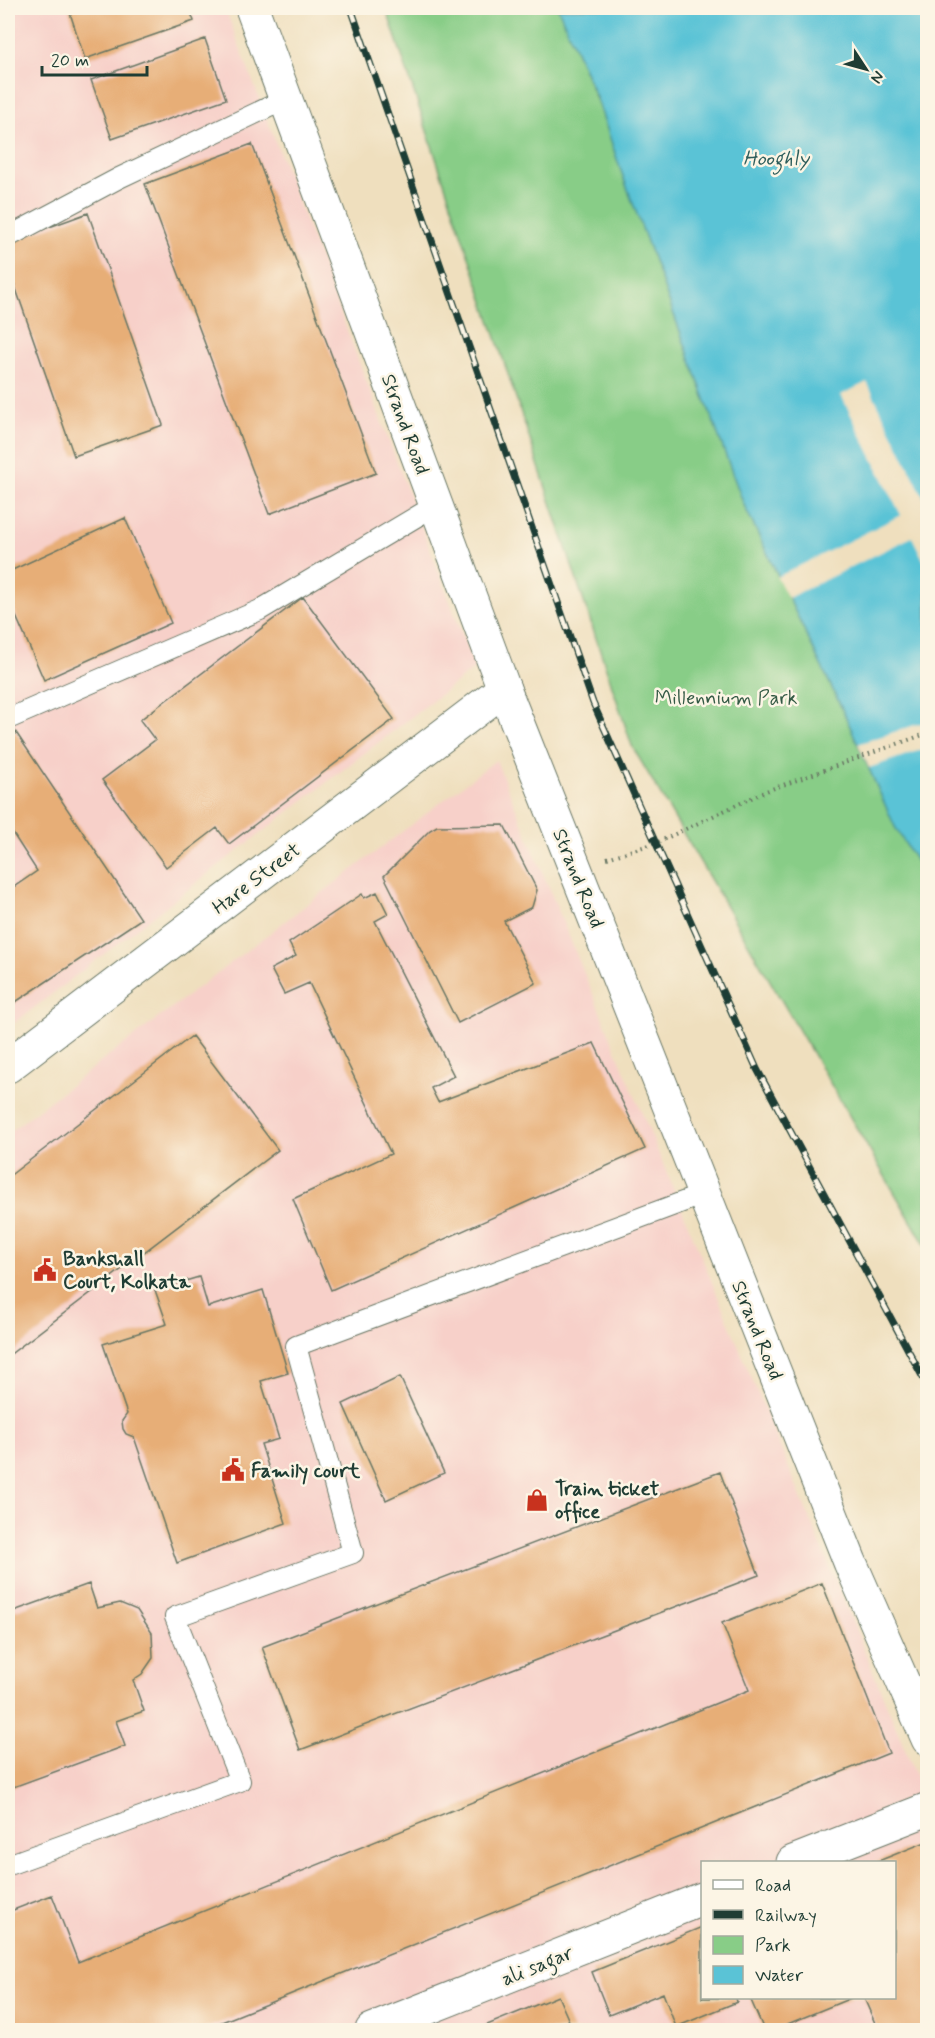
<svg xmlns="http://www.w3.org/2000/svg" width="935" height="2038" font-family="Mynerve,sans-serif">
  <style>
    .built { fill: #f7d0c9; fill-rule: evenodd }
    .green { fill: #88cd87; stroke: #54855e; stroke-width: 1.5 }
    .water { fill: #5ac3d6; stroke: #3c8085; stroke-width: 1.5 }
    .pier { fill: #efdfbe }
    .building { fill: #e7ae77 }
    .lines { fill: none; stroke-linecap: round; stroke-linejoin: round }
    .service-casing { stroke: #687664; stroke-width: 22 }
    .minor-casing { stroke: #687664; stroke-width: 35 }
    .tertiary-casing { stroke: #687664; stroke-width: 35 }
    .secondary-casing { stroke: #687664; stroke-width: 35 }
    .path { stroke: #687664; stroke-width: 4; stroke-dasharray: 1.5 4.5; stroke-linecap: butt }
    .service { stroke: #fff; stroke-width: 20 }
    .minor { stroke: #fff; stroke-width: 33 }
    .tertiary { stroke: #fff; stroke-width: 33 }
    .secondary { stroke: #fff; stroke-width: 33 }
    .rail-casing { stroke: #1f3d34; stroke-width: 7 }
    .rail { stroke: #fcf5e5; stroke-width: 4.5; stroke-dasharray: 14; stroke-linecap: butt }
    .labels { text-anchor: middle; stroke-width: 5; stroke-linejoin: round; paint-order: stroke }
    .street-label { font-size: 20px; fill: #1f3d34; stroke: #fcf5e5 }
    .park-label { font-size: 20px; fill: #345a45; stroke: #fcf5e5 }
    .poi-label { font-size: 20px; font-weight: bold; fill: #1f3d34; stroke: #fcf5e5; text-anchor: start }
    .water-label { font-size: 21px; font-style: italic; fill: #2e5e5c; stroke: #fcf5e5 }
  </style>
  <rect width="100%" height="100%" fill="#fcf5e5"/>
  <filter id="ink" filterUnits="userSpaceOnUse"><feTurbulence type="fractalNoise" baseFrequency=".0167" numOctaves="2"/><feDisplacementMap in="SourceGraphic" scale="12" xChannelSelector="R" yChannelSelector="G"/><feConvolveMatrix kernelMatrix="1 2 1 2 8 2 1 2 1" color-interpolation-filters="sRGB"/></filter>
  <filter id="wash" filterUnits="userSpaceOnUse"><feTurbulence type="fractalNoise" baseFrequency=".008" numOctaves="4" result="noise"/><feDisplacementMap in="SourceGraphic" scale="24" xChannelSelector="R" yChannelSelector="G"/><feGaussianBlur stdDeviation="1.35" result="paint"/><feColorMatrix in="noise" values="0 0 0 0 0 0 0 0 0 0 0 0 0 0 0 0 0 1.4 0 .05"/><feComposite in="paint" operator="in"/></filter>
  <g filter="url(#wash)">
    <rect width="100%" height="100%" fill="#efdfbe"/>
    <path class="built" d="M8 8H225L475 668 8 1028Z
      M496 760 927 1802V2030H8V1133ZM702 1862H894V1998H702Z"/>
    <path class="green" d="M386 8H559L858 744 927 875V1248L632 746Z"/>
    <path class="water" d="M558 8H927V879L895 827 844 713 744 505 621 171 598 102Z"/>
    <path class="pier" d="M867 382 927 504V567L912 537 788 598 777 577 901 515 841 395Z
      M927 721V748L869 768 858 744Z"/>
    <g id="blocks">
      <path class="building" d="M77 8H189L194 21 85 59 69 10Z
        M205 39 226 99 112 139 91 80Z
        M252 144 376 473 269 514 145 184Z
        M88 213 163 425 74 456 8 266V242Z
        M125 518 171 623 44 680 8 598V572Z
        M303 597 394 719 229 844 217 828 166 867 102 780 155 740 140 720Z
        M15 731 141 919 8 1007V891L37 871 8 826V736Z
        M504 825 537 890 532 907 504 921 536 983 458 1023 384 876 430 830 437 826Z
        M377 892 388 914 375 921 454 1076 431 1088 438 1102 594 1043 645 1149 331 1290 293 1199 391 1154 309 983 284 994 271 969 296 956 289 943 362 894 364 898Z
        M192 1036 278 1150 8 1356V1177Z
        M199 1277 208 1307 263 1290 288 1373 261 1381 279 1439 261 1444 286 1523 177 1563 134 1437 126 1434 123 1429 122 1421 127 1414 103 1344 167 1324 155 1290Z
        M400 1377 444 1473 386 1500 343 1404Z
        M720 1472 759 1575 300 1750 262 1647Z
        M822 1583 889 1753 202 2030H8V1912L52 1895 78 1962 749 1690 722 1623Z
        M89 1584 97 1608 120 1603 137 1610 152 1633 153 1658 142 1674 133 1680 144 1711 116 1721 125 1746 8 1789V1613Z
        M928 1841V2030H878L864 1998H894V1862H876Z
        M702 1927V1998H736L737 2002 676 2027 663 1993 609 2015 592 1972Z
        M558 1996 573 2030H475Z
        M750 1998H851L773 2030H764Z"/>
    </g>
  </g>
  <g filter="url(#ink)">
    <use href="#blocks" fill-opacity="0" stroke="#687664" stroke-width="1.5"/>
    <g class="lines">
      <g class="service-casing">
        <path id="service" d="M8 237 119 178 286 99
          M8 719 260 610 436 505
          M8 1865 240 1781 175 1617 353 1553 296 1346 704 1194"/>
      </g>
      <g class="minor-casing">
        <path id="minor" d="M793 1862 928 1809
          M372 2030 702 1899"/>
      </g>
      <g class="tertiary-casing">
        <path id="tertiary" d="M8 1066 504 689"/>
      </g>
      <g class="secondary-casing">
        <path id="secondary" d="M252 8 504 689 850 1562 928 1739"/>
      </g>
      <path class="path" d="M607 858 656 843 766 791 928 733"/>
      <use href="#service" class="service"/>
      <use href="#minor" class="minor"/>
      <use href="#tertiary" class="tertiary"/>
      <use href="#secondary" class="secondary"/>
      <g class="rail-casing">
        <path id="rail" d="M351 8 593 703 757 1069 928 1387"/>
      </g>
      <use href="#rail" class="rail"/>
    </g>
  </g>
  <defs>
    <g id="civic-bare" transform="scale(1.8)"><path d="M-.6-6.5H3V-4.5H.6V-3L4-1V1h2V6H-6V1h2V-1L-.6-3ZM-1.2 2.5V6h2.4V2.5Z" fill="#c8321e" stroke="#fcf5e5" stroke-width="2.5" paint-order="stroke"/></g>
    <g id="shop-bare" transform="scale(1.8)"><path d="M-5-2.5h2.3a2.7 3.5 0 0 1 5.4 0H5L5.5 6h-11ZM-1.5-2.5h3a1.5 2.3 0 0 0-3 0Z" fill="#c8321e" stroke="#fcf5e5" stroke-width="2.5" paint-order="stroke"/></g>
  </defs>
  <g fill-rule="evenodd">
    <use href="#civic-bare" x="45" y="1270"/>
    <use href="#civic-bare" x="233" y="1470"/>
    <use href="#shop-bare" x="537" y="1500"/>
  </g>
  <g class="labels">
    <g class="street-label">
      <text transform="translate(406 424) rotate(70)" y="7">Strand Road</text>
      <text transform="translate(256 878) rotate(-37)" y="7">Hare Street</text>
      <text transform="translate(579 878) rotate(68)" y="7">Strand Road</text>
      <text transform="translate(758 1330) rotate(68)" y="7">Strand Road</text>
      <text transform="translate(537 1965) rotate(-22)" y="7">ali sagar</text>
    </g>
    <g class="park-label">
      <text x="726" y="704">Millennium Park</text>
    </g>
    <g class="poi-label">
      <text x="63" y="1265">Bankshall<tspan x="63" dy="23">Court, Kolkata</tspan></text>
      <text x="251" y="1477">Family court</text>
      <text x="555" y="1495">Train ticket<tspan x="555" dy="23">office</tspan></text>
    </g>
    <g class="water-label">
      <text x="776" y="165">Hooghly</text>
    </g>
  </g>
  <rect width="935" height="2038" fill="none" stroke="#fcf5e5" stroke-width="30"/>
  <rect x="701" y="1861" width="195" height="138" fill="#fcf5e5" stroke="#a4ab9e" stroke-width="1.5"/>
  <rect x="713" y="1880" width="30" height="9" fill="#ffffff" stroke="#a4ab9e" stroke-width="1.5"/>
  <text x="755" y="1891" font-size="18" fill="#1f3d34">Road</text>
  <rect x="713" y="1910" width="30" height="9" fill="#1f3d34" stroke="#a4ab9e" stroke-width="1.5"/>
  <text x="755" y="1921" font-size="18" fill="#1f3d34">Railway</text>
  <rect x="713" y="1936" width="30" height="18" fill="#88cd87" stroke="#a4ab9e" stroke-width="1.5"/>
  <text x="755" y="1951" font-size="18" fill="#1f3d34">Park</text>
  <rect x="713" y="1966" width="30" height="18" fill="#5ac3d6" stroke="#a4ab9e" stroke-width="1.5"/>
  <text x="755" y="1981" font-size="18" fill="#1f3d34">Water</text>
  <g transform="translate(866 69) rotate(126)" stroke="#fcf5e5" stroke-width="4.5" paint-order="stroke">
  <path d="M0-4.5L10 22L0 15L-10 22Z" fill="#1f3d34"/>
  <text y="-9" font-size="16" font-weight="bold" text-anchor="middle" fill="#1f3d34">N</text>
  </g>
  <path d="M42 66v9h105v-9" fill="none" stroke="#1f3d34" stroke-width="3"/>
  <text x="51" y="66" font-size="18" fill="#1f3d34" stroke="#fcf5e5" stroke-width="4.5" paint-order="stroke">20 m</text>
</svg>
